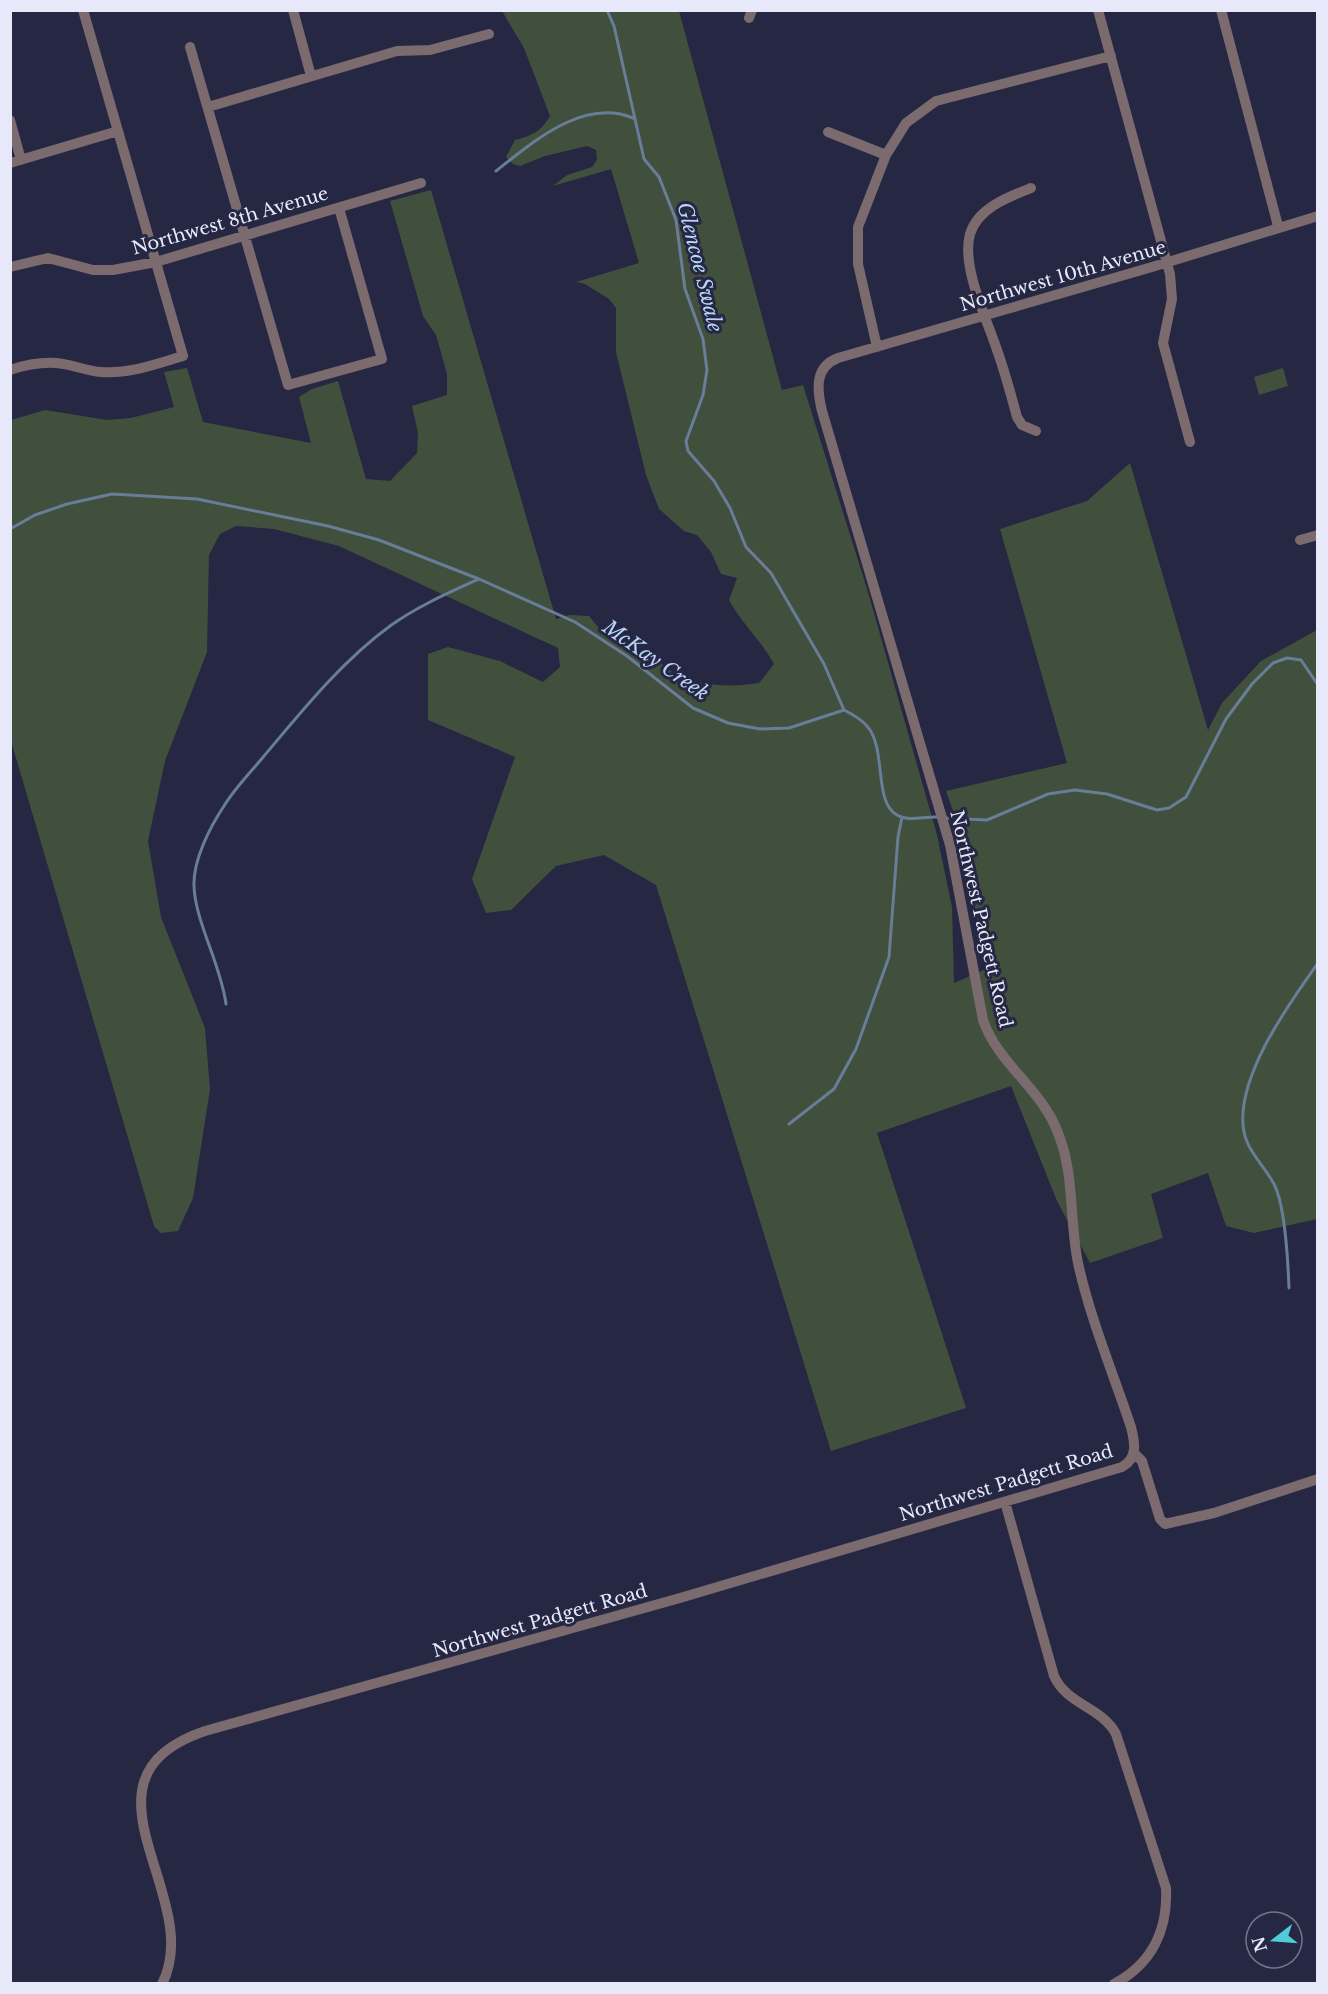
<svg xmlns="http://www.w3.org/2000/svg" width="1328" height="1994" font-family="'Libre Baskerville',serif">
  <style>
    .green { fill: #414f3d }
    .lines { fill: none; stroke-linecap: round; stroke-linejoin: round }
    .stream { stroke: #687d97; stroke-width: 3 }
    .street { stroke: #7b6b6f; stroke-width: 10 }
    .labels { text-anchor: middle; stroke-width: 6; stroke-linejoin: round; paint-order: stroke }
    .street-label { font-size: 18px; fill: #e7e9fb; stroke: #262742 }
    .water-label { font-size: 20px; font-style: italic; fill: #b8d6fc; stroke: #262742 }
  </style>
  <rect width="100%" height="100%" fill="#262742"/>
  <path class="green" d="M502 11H679L782 390 803 385 868 592 937 835 952 907 954 983 986 969 961 834 946 791 1067 763 1000 529 1087 501 1130 463 1208 730 1222 703 1261 661 1317 630V1219L1254 1233 1226 1226 1208 1173 1151 1194 1163 1238 1090 1263 1057 1201 1011 1086 877 1133 966 1408 831 1451 656 885 604 855 556 866 511 910 486 913 472 879 515 757 428 720V654L448 647 500 661 543 682 560 667 558 648 339 546 274 529 236 526 220 534 209 555 207 652 165 761 148 841 161 917 205 1028 210 1089 193 1198 178 1231 161 1233 154 1226 11 741V420L45 410 107 420 131 418 174 407 164 372 187 368 203 422 311 443 299 397 312 389 338 381 366 479 390 481 417 453 418 433 412 406 447 395V374L436 335 423 316 390 201 431 190 556 619 570 615 589 616C601 632 617 645 636 653 643 656 651 657 658 661 665 665 670 672 677 675 702 687 732 687 759 683L774 664C761 640 742 624 729 600L737 578 721 574 711 552 697 535 684 531 659 509 646 475 616 352V308L609 299 585 284 576 282 639 263 611 169 553 186 567 175 592 167 597 160 596 150 587 146 545 156 520 166 513 164 506 157 515 140C532 136 541 131 550 116L524 48Z
    M1283 368 1288 386 1259 395 1254 377Z"/>
  <g class="lines">
    <path class="stream" d="M607 10 614 26 644 159 659 177 676 220 685 289 703 339 707 370 703 395 686 441 688 451 714 481 730 508 746 547 771 573 824 664 844 710
      M496 171C533 142 584 97 633 118
      M10 529 35 515 67 504 112 494 197 499 328 526 379 540 479 579 575 622 627 656 693 708 728 723 760 729 789 728 844 710C852 714 861 719 867 726 887 748 873 802 897 815 909 822 924 816 938 817
      M944 818 987 820 1048 794 1075 790 1107 794 1157 810 1169 808 1186 797 1226 719 1252 684 1273 663 1287 658 1301 660 1318 685
      M226 1004C221 965 195 921 194 886 193 860 210 827 224 806 235 788 251 772 264 756 302 711 342 661 390 626 418 606 448 593 479 579
      M789 1124 834 1089 856 1049 889 957 898 837 902 817
      M1289 1288C1288 1262 1285 1205 1274 1184 1265 1167 1248 1152 1244 1132 1234 1080 1288 1005 1318 963"/>
    <path class="street" d="M293 10 311 76
      M1098 10 1170 274 1172 299 1163 343 1190 442
      M1221 10 1278 226
      M749 18 752 10
      M190 47 288 385 382 359 339 208
      M208 107 397 51 430 50 489 34
      M10 120 21 160
      M828 132 886 155
      M10 163 118 131
      M1031 188C1008 197 978 208 970 234 961 267 987 319 997 350 1005 372 1011 395 1017 417L1022 425 1036 431
      M10 267 48 258 93 270H113L156 262 421 183
      M877 347 858 264V227L886 155 906 123 936 101 1111 56
      M10 370C25 365 41 362 56 363 71 364 86 371 101 372 130 374 156 364 183 356L83 10
      M1300 540 1318 535
      M1134 1453 1142 1461 1160 1519 1165 1524 1214 1513 1318 1479
      M1005 1502 1054 1676C1067 1705 1102 1707 1116 1734L1166 1888C1168 1930 1152 1964 1114 1984
      M162 1984C207 1897 64 1779 205 1731L680 1598 1122 1467C1138 1458 1135 1443 1131 1427 1113 1373 1090 1318 1078 1263 1069 1219 1075 1175 1058 1133 1042 1089 998 1064 983 1020L950 845 822 411C817 390 814 367 838 358L1152 267 1318 216"/>
  </g>
  <g class="labels">
    <g class="street-label">
      <text transform="translate(230 221) rotate(-16)" y="6">Northwest 8th Avenue</text>
      <text transform="translate(1063 276) rotate(-16)" y="6">Northwest 10th Avenue</text>
      <text transform="translate(981 919) rotate(77)" y="6">Northwest Padgett Road</text>
      <text transform="translate(1006 1483) rotate(-17)" y="6">Northwest Padgett Road</text>
      <text transform="translate(540 1621) rotate(-16)" y="6">Northwest Padgett Road</text>
    </g>
    <g class="water-label">
      <text transform="translate(700 267) rotate(76)" y="7">Glencoe Swale</text>
      <text transform="translate(656 660) rotate(35)" y="7">McKay Creek</text>
    </g>
  </g>
  <rect width="1328" height="1994" fill="none" stroke="#e7e9fb" stroke-width="24"/>
  <g transform="translate(1274 1940) rotate(253)"><circle r="28" fill="#262742" stroke="#73758c" stroke-width="1.5"/>
  <path d="M0-4.5L10 22L0 15L-10 22Z" fill="#52cbd9"/>
  <text y="-9" font-size="16" font-weight="bold" text-anchor="middle" fill="#e7e9fb">N</text>
  </g>
</svg>
